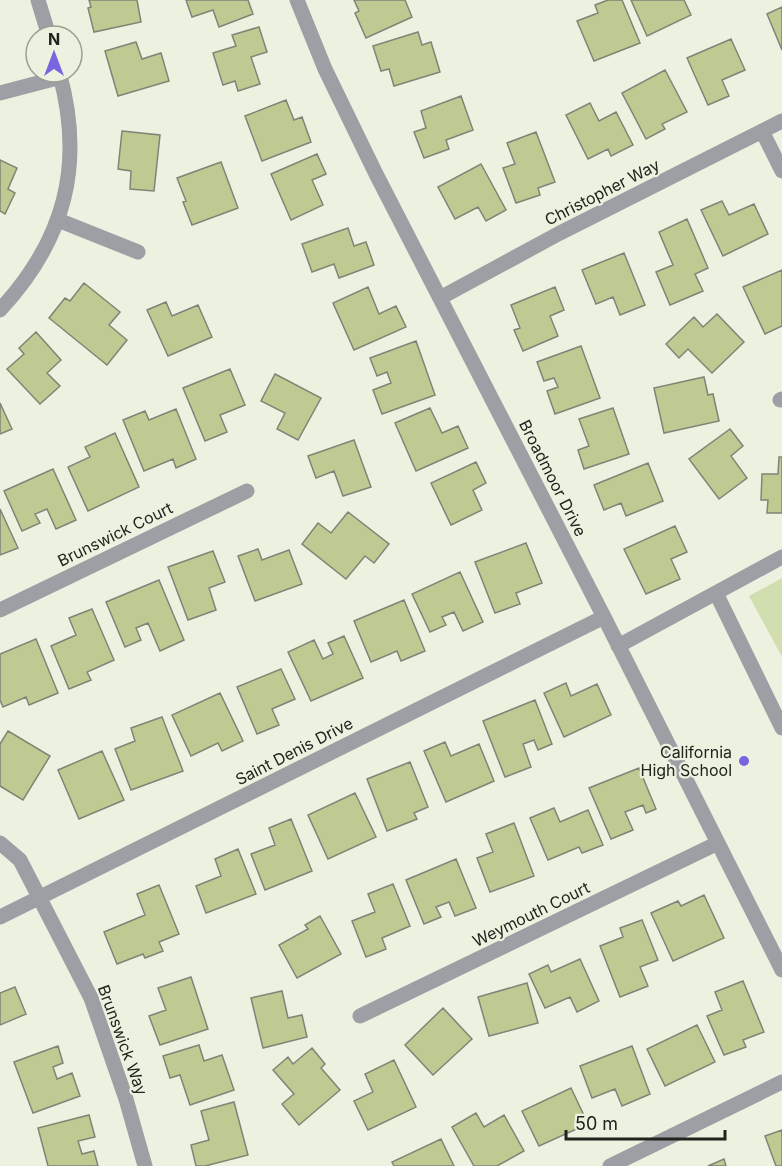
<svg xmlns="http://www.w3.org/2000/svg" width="782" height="1166" font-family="Inter,sans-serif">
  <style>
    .green { fill: #d1deb0 }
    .building { fill: #bdcb93; stroke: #808476; stroke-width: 1.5 }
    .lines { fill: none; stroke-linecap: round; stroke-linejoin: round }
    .minor { stroke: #9e9ea5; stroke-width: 15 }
    .poi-dot { fill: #7a65e0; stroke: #ecf1e0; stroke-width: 2 }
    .labels { text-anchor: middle; stroke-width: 4.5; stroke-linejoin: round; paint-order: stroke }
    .street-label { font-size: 16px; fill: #21231d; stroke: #ecf1e0 }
    .poi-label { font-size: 16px; fill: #21231d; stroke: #ecf1e0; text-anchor: end }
  </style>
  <rect width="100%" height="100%" fill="#ecf1e0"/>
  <path class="green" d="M782 578V657L749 596Z"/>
  <path class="building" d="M89 0H137L141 22 94 32 88 8 91 7Z
    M186 0H248L253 14 219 27 213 10 192 17Z
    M354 0H405L412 17 366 38 355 13 359 11Z
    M608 0H622L640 43 594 61 577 21 598 13 595 5Z
    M631 0H684L691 15 647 36Z
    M782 7V50L767 14Z
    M259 27 267 52 251 57 260 84 238 91 235 81 223 85 213 53 236 46 232 35Z
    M418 32 422 45 431 42 440 72 394 86 389 69 381 71 373 46Z
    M731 39 745 70 722 80 729 96 708 105 687 58Z
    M136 42 142 59 161 53 169 81 118 96 105 51Z
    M665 70 687 112 662 124 665 129 646 139 622 93Z
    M461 96 473 130 446 140 449 149 424 158 414 132 426 128 421 111Z
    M286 100 294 120 302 117 311 142 262 161 245 116Z
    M590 103 599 121 616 112 633 145 611 156 608 149 588 159 566 115Z
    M122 131 160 135 154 191 130 189 131 171 118 169Z
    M536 132 555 182 538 188 540 195 516 203 503 168 515 164 507 143Z
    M317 154 326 174 312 180 323 205 291 220 271 174Z
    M0 160 17 168 8 189 15 193 5 214 0 211Z
    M221 162 238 208 192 225 183 202 186 201 177 178Z
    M481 164 506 210 486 221 478 207 455 219 438 187Z
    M722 201 729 215 754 204 768 234 723 256 701 210Z
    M687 219 708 268 695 274 703 291 670 305 656 272 673 265 659 232Z
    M348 228 354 246 366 242 374 265 339 278 334 264 312 272 302 244Z
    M624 253 645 305 620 315 613 297 596 304 582 270Z
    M782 270V326L765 334 743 287Z
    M84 283 120 312 109 325 127 340 107 365 49 318 65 298 70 301Z
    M368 287 379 314 396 306 406 327 354 350 333 303Z
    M555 287 564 310 550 316 558 336 523 351 514 330 520 328 511 305Z
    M166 302 172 316 198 305 212 337 168 356 147 310Z
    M717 314 744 342 712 373 688 349 679 358 666 344 694 317 703 327Z
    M36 332 61 360 47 373 60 386 40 404 7 369 24 354 19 348Z
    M416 341 435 395 382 414 373 390 391 383 387 372 377 376 370 358Z
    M581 346 600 398 555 414 547 391 558 387 554 378 544 381 537 362Z
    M230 369 245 405 220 415 227 432 205 441 183 388Z
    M275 374 321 398 298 440 277 429 285 413 261 401Z
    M704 377 708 395 713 394 719 421 664 433 654 388Z
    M0 403 12 429 0 434Z
    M430 408 442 433 458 426 468 448 416 471 395 423Z
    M613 408 629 454 584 469 578 450 589 446 579 419Z
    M176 409 196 459 176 468 173 459 144 471 123 420 145 411 149 420Z
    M730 429 743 446 731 456 747 478 719 499 689 459Z
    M115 433 139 487 88 511 68 467 90 457 85 447Z
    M354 440 371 487 343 496 334 471 316 478 308 456Z
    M779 457H782V513H767L768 500H761L762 474H778Z
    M476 462 486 483 473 490 482 510 451 525 431 483Z
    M648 463 663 501 626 516 621 503 604 510 594 485Z
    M53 469 76 520 56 529 47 509 35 514 40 523 22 531 4 491Z
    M0 509 18 548 0 555Z
    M348 512 389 544 374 563 365 556 346 579 302 544 318 523 331 533Z
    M675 526 687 552 671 559 680 579 646 594 624 549Z
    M526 543 542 583 516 593 520 604 495 613 475 562Z
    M258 549 262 560 289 550 302 584 255 601 238 556Z
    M213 551 225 582 209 588 216 610 188 620 168 567Z
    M460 572 483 622 463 631 454 612 442 617 446 625 430 632 412 594Z
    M159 580 184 640 160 651 148 623 136 628 141 640 125 647 106 602Z
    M404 600 425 651 401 661 397 651 371 662 354 621Z
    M92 609 114 660 87 672 91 680 69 689 51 646 76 635 69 618Z
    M344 636 363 678 311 701 288 652 314 640 323 659 333 654 328 643Z
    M36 639 58 693 29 705 26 697 3 707 0 700V654Z
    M281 669 295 699 272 709 279 725 257 734 237 687Z
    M566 683 571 696 597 684 611 715 564 737 544 693Z
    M220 693 243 741 222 751 218 743 191 756 172 715Z
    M535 700 552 744 538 750 534 740 523 744 531 767 505 777 483 721Z
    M162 717 183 771 131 790 115 749 135 741 131 728Z
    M8 731 50 756 23 800 0 786V744Z
    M445 742 451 756 479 744 494 781 446 802 424 751Z
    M102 751 124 800 79 819 58 770Z
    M410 762 428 807 414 813 417 819 387 831 367 779Z
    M639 768 656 809 646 813 643 805 625 812 633 830 611 839 589 788Z
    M355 793 376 837 328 859 308 815Z
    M554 808 560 822 588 810 603 845 582 853 579 847 548 860 530 818Z
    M291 819 312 871 265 890 251 854 275 845 269 828Z
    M514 823 534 876 490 892 477 858 493 852 486 834Z
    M238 849 256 894 206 913 196 886 221 876 215 859Z
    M456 859 476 908 455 916 449 902 436 907 441 917 424 924 406 880Z
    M393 884 410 926 382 938 386 949 366 957 352 921 375 912 368 894Z
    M159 885 179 934 159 942 163 951 145 958 143 954 117 964 104 932 145 915 137 894Z
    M704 895 724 938 673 961 651 913 678 901 681 906Z
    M320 916 341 954 297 978 279 945 308 929 305 925Z
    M642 920 658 960 640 967 648 986 620 997 600 946 623 937 620 928Z
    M580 959 599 1001 577 1012 570 997 545 1008 529 974 548 965 551 972Z
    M191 977 208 1029 160 1045 149 1016 166 1010 158 988Z
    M743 981 764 1032 743 1040 746 1047 724 1055 707 1016 722 1010 715 992Z
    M527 983 538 1023 489 1036 478 997Z
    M15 987 26 1014 0 1025V993Z
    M282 991 288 1018 302 1015 307 1037 263 1048 251 998Z
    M443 1008 472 1039 433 1075 405 1045Z
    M697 1025 715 1062 665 1086 647 1049Z
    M199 1045 204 1061 222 1055 234 1090 190 1105 180 1075 170 1078 163 1056Z
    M58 1046 63 1063 53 1067 57 1079 72 1073 80 1096 33 1113 14 1062Z
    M632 1046 650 1094 622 1106 615 1089 592 1098 580 1066Z
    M312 1048 325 1064 321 1068 340 1090 299 1125 282 1104 294 1094 273 1070 288 1057 293 1064Z
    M394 1060 416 1107 368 1130 354 1101 373 1092 365 1074Z
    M571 1088 588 1124 539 1146 522 1111Z
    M234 1102 248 1155 205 1166H196L191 1145 209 1140 201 1111Z
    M476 1113 484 1127 504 1115 524 1151 497 1166H474L452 1127Z
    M89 1115 95 1137 78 1141 82 1154 94 1151 98 1166H48L38 1128Z
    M782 1130V1166H776L765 1136Z
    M441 1139 454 1166H394L392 1162Z
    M724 1159 726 1166H708Z"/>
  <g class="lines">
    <path class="minor" d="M38 0 49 36
      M297 0 325 69 376 174 604 617 782 970
      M0 93 61 77
      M762 131 782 171
      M58 220 138 252
      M440 298 558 234 782 121
      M0 310C65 240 85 164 59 72
      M780 400 782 399
      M716 593 782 728
      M0 610 247 491
      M618 646 782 557
      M0 843 20 860 91 998 126 1099 145 1166
      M0 917 604 617
      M360 1016 718 843
      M610 1166 782 1082"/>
  </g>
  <circle class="poi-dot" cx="744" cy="761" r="6"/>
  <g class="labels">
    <g class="street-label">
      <text transform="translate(602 192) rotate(-27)" y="6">Christopher Way</text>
      <text transform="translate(553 478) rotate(63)" y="6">Broadmoor Drive</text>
      <text transform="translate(115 534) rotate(-26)" y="6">Brunswick Court</text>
      <text transform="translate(294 751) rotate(-27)" y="6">Saint Denis Drive</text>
      <text transform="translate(531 914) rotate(-26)" y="6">Weymouth Court</text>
      <text transform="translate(123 1040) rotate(70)" y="6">Brunswick Way</text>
    </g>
    <g class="poi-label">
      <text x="732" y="758">California<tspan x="732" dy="18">High School</tspan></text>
    </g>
  </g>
  <g transform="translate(54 54)"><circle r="28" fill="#ecf1e0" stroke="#9b9f92" stroke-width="1.5"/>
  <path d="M0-4.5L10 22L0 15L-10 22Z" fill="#7a65e0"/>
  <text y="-9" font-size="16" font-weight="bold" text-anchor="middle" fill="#21231d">N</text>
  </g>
  <path d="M566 1130v9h159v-9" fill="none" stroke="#21231d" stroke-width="3"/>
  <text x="575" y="1130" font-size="18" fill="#21231d" stroke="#ecf1e0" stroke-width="4.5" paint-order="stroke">50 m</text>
</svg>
